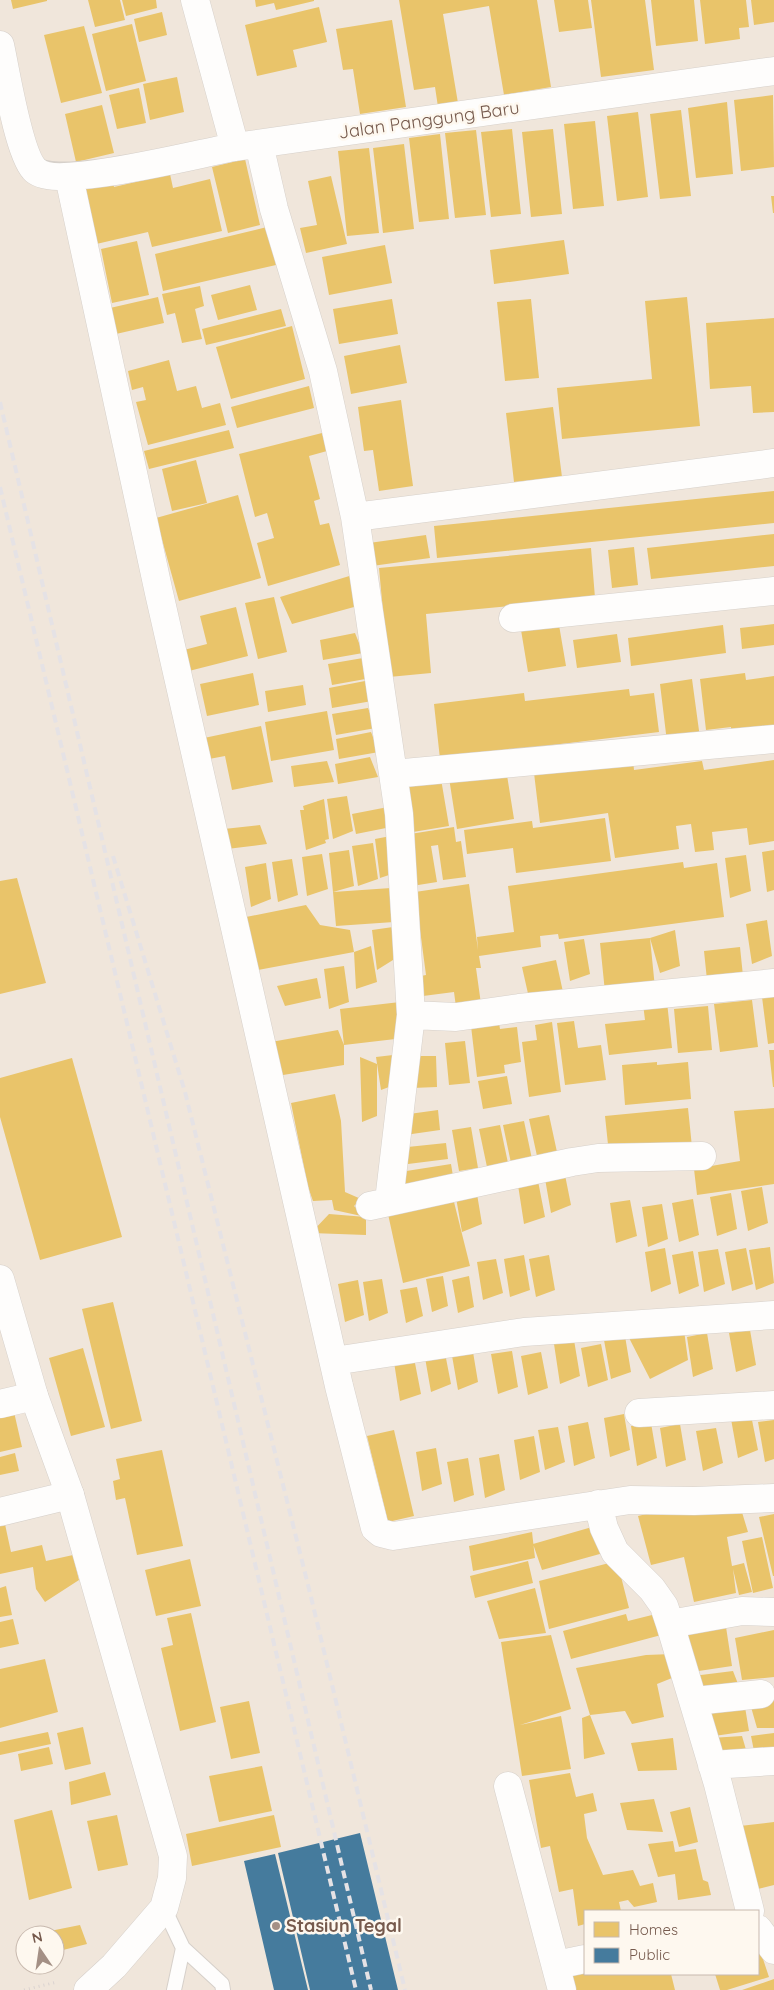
<svg xmlns="http://www.w3.org/2000/svg" width="774" height="1990" font-family="Quicksand,sans-serif">
  <style>
    .residential { fill: #f0e6db; fill-rule: evenodd }
    .homes { fill: #e9c46a }
    .public { fill: #457b9d }
    .lines { fill: none; stroke-linecap: round; stroke-linejoin: round }
    .service-casing { stroke: #d6d0ca; stroke-width: 16 }
    .minor-casing { stroke: #d6d0ca; stroke-width: 29 }
    .tertiary-casing { stroke: #d6d0ca; stroke-width: 29 }
    .path { stroke: #dad3d0; stroke-width: 3; stroke-dasharray: 1 4; stroke-linecap: butt }
    .service { stroke: #fefdfc; stroke-width: 14 }
    .minor { stroke: #fefdfc; stroke-width: 28 }
    .tertiary { stroke: #fefdfc; stroke-width: 28 }
    .rail { stroke: #e5e2e5; stroke-width: 4; stroke-dasharray: 8 5; stroke-linecap: butt }
    .poi-dot { fill: #a49085; stroke: #fef8ef; stroke-width: 2 }
    .labels { text-anchor: middle; stroke-width: 5; stroke-linejoin: round; paint-order: stroke }
    .street-label { font-size: 18px; fill: #765a4d; stroke: #fef8ef }
    .poi-label { font-size: 18px; font-weight: bold; fill: #765a4d; stroke: #fef8ef; text-anchor: start }
  </style>
  <rect width="100%" height="100%" fill="#f8f3ed"/>
  <path class="residential" d="M0 0H774V1990H0ZM585 1911H758V1974H585ZM25 1935H55V1965H25Z"/>
  <path class="homes" d="M11 0H47V1L13 9Z
    M88 0H120L125 20 95 27Z
    M122 0H156L157 8 126 16Z
    M255 0H314V1L276 10 274 3 256 7Z
    M399 0H537L551 87 504 95 489 6 443 14 458 103 438 107 435 87 414 90Z
    M554 0H588L592 28 559 32Z
    M591 0H645L654 70 601 77Z
    M651 0H694L698 41 656 46Z
    M700 0H746L749 27 739 28 740 39 705 44Z
    M751 0H774V22L754 25Z
    M319 7 327 42 293 50 297 67 257 76 245 25Z
    M162 12 167 35 139 42 134 19Z
    M392 20 406 107 360 114 353 69 343 70 336 29Z
    M132 24 146 81 106 91 92 34Z
    M84 26 102 93 61 103 44 35Z
    M177 77 184 112 150 120 143 84Z
    M139 88 146 123 117 129 109 95Z
    M773 95 774 167 741 171 734 100Z
    M727 102 733 174 696 178 688 108Z
    M102 105 114 153 76 162 65 114Z
    M681 110 691 196 660 199 650 114Z
    M638 112 648 197 617 201 607 116Z
    M595 121 604 206 573 209 564 124Z
    M512 129 521 214 491 217 481 132Z
    M553 129 562 214 531 217 522 132Z
    M476 130 486 215 455 218 445 133Z
    M440 134 449 219 419 222 409 138Z
    M404 144 414 229 383 233 373 148Z
    M369 148 379 233 347 236 338 151Z
    M245 159 260 225 228 233 212 167Z
    M170 174 173 188 210 179 222 231 152 247 148 232 92 245 78 184 112 176 114 187Z
    M331 176 347 244 306 253 300 228 317 225 308 181Z
    M771 196H774V213H773Z
    M267 227 276 265 163 291 155 254Z
    M564 240 569 274 494 284 490 250Z
    M137 241 149 295 112 303 101 249Z
    M385 245 392 283 329 295 322 257Z
    M250 285 257 310 218 320 211 295Z
    M200 286 204 306 195 309 202 339 182 343 175 313 167 315 162 294Z
    M158 297 164 323 116 334 110 308Z
    M687 297 700 426 562 439 557 388 652 379 645 301Z
    M392 299 398 334 339 344 333 309Z
    M531 299 539 378 505 381 497 302Z
    M281 309 286 326 206 345 202 329Z
    M774 318V412L753 413 751 386 710 389 706 323Z
    M292 326 305 379 231 399 216 347Z
    M400 345 407 383 351 394 344 356Z
    M169 360 177 391 196 386 202 408 220 403 226 425 148 445 136 402 146 400 143 387 132 390 128 371Z
    M309 386 314 408 237 428 231 407Z
    M401 400 413 486 379 491 373 450 364 451 358 407Z
    M553 407 562 477 514 482 506 413Z
    M229 430 234 448 149 469 144 451Z
    M322 433 327 451 309 456 320 499 314 501 320 525 329 523 340 565 268 586 257 543 274 538 267 513 255 517 239 454Z
    M196 460 207 503 172 511 162 469Z
    M774 491V523L437 558 434 526Z
    M238 495 261 578 179 601 156 518Z
    M774 534V566L651 579 647 548Z
    M426 535 430 558 372 566 369 543Z
    M634 547 638 585 612 588 608 550Z
    M591 548 595 598 426 614 431 673 389 677 379 568Z
    M356 574 365 604 292 624 280 597Z
    M274 597 287 652 258 659 245 603Z
    M236 607 248 656 185 672 180 651 207 644 200 616Z
    M774 624V645L742 649 740 628Z
    M559 625 566 666 528 672 521 630Z
    M723 625 726 653 631 666 628 638Z
    M355 633 363 653 323 660 320 640Z
    M617 634 621 662 577 668 573 640Z
    M363 658 371 678 332 685 328 664Z
    M253 673 259 705 207 716 200 684Z
    M745 673 746 680 774 676V729L731 734V727L706 730 700 679Z
    M692 679 700 738 667 742 660 684Z
    M365 681 372 701 332 708 329 688Z
    M303 685 306 705 268 712 265 691Z
    M629 689 630 696 654 693 659 732 440 759 434 704 524 693 525 701Z
    M368 708 376 728 336 735 332 714Z
    M327 711 334 750 271 761 265 722Z
    M261 726 273 782 232 790 225 756 209 759 204 738Z
    M371 732 379 752 339 759 336 739Z
    M370 757 378 777 338 784 335 764Z
    M633 760 634 770 702 761 704 770 774 760V841L749 845 747 828 712 832 714 850 695 852 691 824 676 826 679 849 615 858 608 813 540 823 534 773Z
    M327 761 334 782 294 787 291 766Z
    M506 769 514 819 457 829 449 778Z
    M441 779 449 826 407 833 399 786Z
    M347 796 353 831 333 839 327 799Z
    M324 799 329 839 325 840 326 843 306 850 300 810H304L303 806Z
    M388 807 396 826 356 834 352 814Z
    M605 818 611 861 516 873 513 848 467 854 464 830 532 821 533 828Z
    M260 825 267 844 227 849 224 829Z
    M454 827 456 842 461 841 466 877 443 880 438 845 431 846 437 882 412 886 404 835Z
    M396 835 401 871 380 878 375 839Z
    M373 843 378 879 358 886 352 846Z
    M349 850 354 886 333 892 329 853Z
    M774 850V890L767 892 762 852Z
    M322 854 328 889 307 896 302 857Z
    M746 855 751 891 730 898 725 858Z
    M292 859 298 895 278 902 272 862Z
    M683 862 684 868 717 863 724 917 559 939 558 934 540 936 541 947 479 956 481 968H476L481 1004 456 1007 454 992 423 996 421 976 426 975 415 892 469 884 478 950 477 937 514 932 508 886Z
    M266 863 271 899 251 907 245 867Z
    M17 878 46 983 0 994V881Z
    M391 888 394 922 336 926 333 892Z
    M306 905 320 925 350 930 354 952 252 971 241 918Z
    M767 920 772 956 752 964 746 924Z
    M393 927V960L377 970 372 930Z
    M675 930 680 966 660 973 650 938Z
    M650 938 655 988 605 992 600 943Z
    M584 939 590 974 570 981 564 942Z
    M371 946 377 982 356 989 354 952Z
    M740 947 743 976 707 980 704 951Z
    M556 960 563 992 529 998 522 967Z
    M344 966 349 1002 329 1009 324 969Z
    M317 978 321 998 285 1006 277 986Z
    M774 996V1043L768 1044 762 997Z
    M752 1000 758 1047 720 1052 714 1004Z
    M400 1002 404 1038 344 1045V1065L277 1076 271 1042 338 1030 344 1045 340 1009Z
    M667 1002 672 1048 609 1055 605 1024 645 1020 643 1004Z
    M708 1006 712 1050 678 1053 674 1009Z
    M574 1021 578 1048 601 1045 606 1080 565 1085 557 1023Z
    M552 1022 561 1092 529 1097 522 1042 537 1040 535 1025Z
    M499 1023 500 1029 517 1027 521 1062 504 1065 505 1073 477 1077 471 1026Z
    M465 1041 470 1083 449 1085 445 1043Z
    M769 1050H774V1087H773Z
    M393 1055 397 1084 381 1090 376 1057Z
    M412 1056H436L437 1087 412 1088Z
    M360 1057 377 1064V1116L362 1122Z
    M72 1058 122 1237 40 1260 0 1117V1078Z
    M657 1062V1065L688 1062 691 1099 625 1105 622 1065Z
    M507 1076 512 1104 483 1109 478 1081Z
    M335 1094 341 1121 345 1192 361 1199 354 1206 366 1217 334 1210 332 1200 313 1201 308 1187 291 1103Z
    M688 1108 692 1147 609 1154 605 1116Z
    M774 1108V1184L697 1195 694 1169 740 1161 734 1111Z
    M438 1110 440 1130 405 1135 402 1115Z
    M549 1115 557 1152 537 1156 529 1119Z
    M524 1121 532 1159 511 1163 503 1125Z
    M500 1125 508 1163 487 1167 479 1129Z
    M471 1127 478 1168 459 1171 452 1130Z
    M446 1143 448 1159 400 1165 398 1148Z
    M451 1164 454 1182 403 1189 400 1172Z
    M564 1170 571 1205 551 1213 544 1173Z
    M538 1181 545 1217 524 1224 518 1185Z
    M762 1187 768 1223 748 1231 741 1191Z
    M476 1188 482 1224 462 1232 455 1192Z
    M731 1193 737 1229 717 1236 710 1197Z
    M452 1194 470 1266 403 1283 388 1214Z
    M693 1199 699 1235 679 1242 672 1203Z
    M630 1200 637 1236 616 1243 610 1203Z
    M662 1204 668 1239 648 1247 642 1207Z
    M329 1214 366 1217V1235L311 1233Z
    M770 1247 774 1283 756 1290 749 1250Z
    M665 1248 671 1284 651 1292 645 1252Z
    M746 1248 753 1284 732 1291 725 1252Z
    M718 1249 725 1284 704 1292 698 1252Z
    M693 1251 699 1286 679 1294 672 1255Z
    M524 1255 530 1290 510 1297 504 1259Z
    M549 1255 555 1290 536 1297 529 1259Z
    M496 1259 503 1293 483 1300 477 1262Z
    M443 1276 448 1306 432 1312 426 1279Z
    M469 1276 474 1307 458 1313 452 1280Z
    M382 1279 388 1313 369 1321 363 1282Z
    M358 1280 364 1315 345 1322 338 1284Z
    M417 1287 423 1316 406 1323 400 1290Z
    M113 1302 142 1421 111 1429 82 1309Z
    M683 1323 688 1360 650 1379 625 1330Z
    M750 1330 756 1365 736 1372 729 1333Z
    M707 1333 713 1369 693 1377 687 1337Z
    M625 1336 631 1372 611 1379 604 1340Z
    M574 1340 580 1376 560 1384 554 1344Z
    M601 1344 608 1380 588 1387 581 1348Z
    M472 1346 478 1382 458 1390 451 1350Z
    M83 1348 105 1427 71 1436 49 1358Z
    M444 1348 451 1384 431 1392 424 1352Z
    M512 1351 518 1387 498 1394 491 1354Z
    M541 1352 548 1388 528 1395 521 1356Z
    M414 1358 421 1394 400 1401 394 1362Z
    M14 1412 22 1447 0 1452V1416Z
    M624 1414 630 1450 610 1457 604 1418Z
    M751 1415 758 1450 738 1458 731 1419Z
    M774 1420V1459L765 1462 758 1422Z
    M588 1422 595 1458 574 1466 568 1426Z
    M651 1423 657 1458 637 1466 631 1426Z
    M680 1424 686 1460 666 1467 660 1428Z
    M558 1427 565 1462 545 1470 538 1430Z
    M716 1428 723 1463 703 1471 696 1431Z
    M394 1430 414 1516 388 1522 367 1436Z
    M534 1436 540 1472 520 1480 514 1440Z
    M436 1448 442 1484 422 1491 416 1452Z
    M162 1450 183 1546 137 1555 125 1498 116 1500 113 1481 120 1479 116 1459Z
    M15 1453 19 1471 0 1475V1457Z
    M499 1454 505 1490 485 1498 479 1458Z
    M468 1458 474 1495 454 1502 447 1462Z
    M721 1509 725 1514 741 1509 748 1532 727 1537 732 1566 744 1563 752 1592 739 1595 733 1569 736 1593 694 1602 684 1557 651 1565 638 1516 664 1510Z
    M774 1514V1576H773L759 1517Z
    M0 1515H3L11 1552 42 1545 46 1561 73 1555 79 1580 45 1602 36 1589 33 1567 0 1574Z
    M599 1525 607 1552 542 1570 533 1544Z
    M532 1532 535 1558 473 1571 469 1546Z
    M762 1537 773 1588 753 1593 742 1541Z
    M190 1559 201 1606 156 1616 145 1570Z
    M528 1561 533 1583 475 1598 470 1576Z
    M617 1561 629 1608 549 1629 539 1581Z
    M6 1586 12 1615 0 1617V1588Z
    M535 1588 546 1633 499 1639 487 1601Z
    M191 1613 216 1722 180 1731 161 1648 173 1645 167 1618Z
    M660 1613 665 1634 571 1659 563 1631 626 1614 628 1621Z
    M13 1619 19 1644 0 1648V1622Z
    M726 1627 732 1666 692 1672 686 1633Z
    M774 1630V1677L742 1680 735 1638Z
    M551 1635 571 1709 520 1725 561 1716 571 1769 522 1776 501 1642Z
    M672 1654 677 1676 657 1684 664 1717 632 1724 625 1711 590 1715 576 1668 646 1655Z
    M45 1659 58 1712 0 1728V1669Z
    M733 1671 740 1689 696 1695 693 1676Z
    M774 1697V1728H757L749 1700Z
    M249 1701 260 1753 231 1759 220 1707Z
    M744 1701 749 1731 707 1737 702 1708Z
    M590 1715 605 1754 584 1759 582 1718Z
    M83 1727 91 1764 65 1770 57 1733Z
    M48 1732 51 1744 0 1755V1742Z
    M774 1733V1757L755 1756 751 1736Z
    M742 1736 749 1760 718 1763 711 1738Z
    M673 1738 677 1770 638 1771 631 1743Z
    M49 1747 53 1764 21 1771 18 1754Z
    M262 1766 272 1811 219 1822 209 1776Z
    M105 1772 111 1795 71 1805 69 1782Z
    M570 1773 576 1797 593 1793 597 1811 584 1814 587 1838 603 1875 633 1870 640 1886 653 1883 657 1902 634 1907 628 1900 619 1902 621 1911H585V1924L578 1926 573 1889 559 1892 550 1846 541 1848 529 1780Z
    M654 1799 663 1832 627 1830 620 1803Z
    M690 1807 698 1842 679 1847 670 1812Z
    M52 1810 72 1888 29 1900 14 1820Z
    M117 1815 128 1865 98 1871 87 1821Z
    M274 1815 281 1847 192 1866 186 1834Z
    M774 1822V1885L754 1890 740 1826Z
    M673 1841 675 1852 696 1849 703 1880 708 1882 711 1895 678 1900 675 1874 658 1877 648 1844Z
    M80 1925 87 1944 55 1952V1935H51L50 1931Z
    M758 1944 769 1977 727 1990H720L715 1974H758Z
    M585 1966V1974H671L675 1990H575L569 1968Z
    M774 1979V1990H742Z"/>
  <path class="public" d="M360 1833 398 1990H310L278 1853Z
    M275 1854 308 1990H274L244 1861Z"/>
  <g class="lines">
    <g class="service-casing">
      <path id="service" d="M164 1908 183 1948 222 1984 223 1990
        M174 1990 183 1948"/>
    </g>
    <g class="minor-casing">
      <path id="minor" d="M195 0 235 147
        M0 45C6 72 18 151 34 169 53 192 203 152 235 147L774 71
        M259 144 274 209 323 371 355 517
        M69 177 159 593 339 1386 375 1528 381 1533 393 1536 630 1500 694 1501 774 1498
        M513 618 774 591
        M393 774 774 739
        M411 1015 456 1017 519 1008 774 983
        M389 1201 411 1015 399 814 355 517 774 463
        M370 1206 572 1162 598 1158 702 1156
        M334 1361 524 1332 774 1315
        M0 1404 34 1396
        M639 1413 774 1405
        M598 1504 604 1528 615 1552 652 1589 664 1606 670 1624 718 1784 750 1911
        M0 1512 70 1495
        M670 1624 742 1611 774 1612
        M695 1701 761 1694
        M712 1765 774 1761
        M508 1786 562 1990
        M758 1929 774 1950
        M556 1965 585 1959"/>
    </g>
    <g class="tertiary-casing">
      <path id="tertiary" d="M0 1279 34 1396 70 1495 173 1856 172 1878 164 1908 114 1966 88 1990"/>
    </g>
    <path class="path" d="M24 1990 57 1982"/>
    <use href="#service" class="service"/>
    <use href="#minor" class="minor"/>
    <use href="#tertiary" class="tertiary"/>
    <path class="rail" d="M0 402 371 1990
      M0 487 356 1990
      M113 856 185 1092 311 1597 405 1990"/>
  </g>
  <circle class="poi-dot" cx="276" cy="1926" r="5"/>
  <g class="labels">
    <g class="street-label">
      <text transform="translate(429 120) rotate(-8)" y="6">Jalan Panggung Baru</text>
    </g>
    <g class="poi-label">
      <text x="286" y="1932">Stasiun Tegal</text>
    </g>
  </g>
  <rect x="584" y="1910" width="175" height="65" fill="#fef8ef" stroke="#c8b9ae"/>
  <rect x="594" y="1922" width="25" height="15" fill="#e9c46a" stroke="#c8b9ae"/>
  <text x="629" y="1935" font-size="15" fill="#765a4d">Homes</text>
  <rect x="594" y="1948" width="25" height="15" fill="#457b9d" stroke="#c8b9ae"/>
  <text x="629" y="1960" font-size="15" fill="#765a4d">Public</text>
  <g transform="translate(40 1950) rotate(347)"><circle r="24" fill="#fef8ef" stroke="#c8b9ae"/>
  <path d="M0-4L9 19L0 12L-9 19Z" fill="#a49085"/>
  <text y="-8" font-size="14" font-weight="bold" text-anchor="middle" fill="#765a4d">N</text>
  </g>
</svg>
